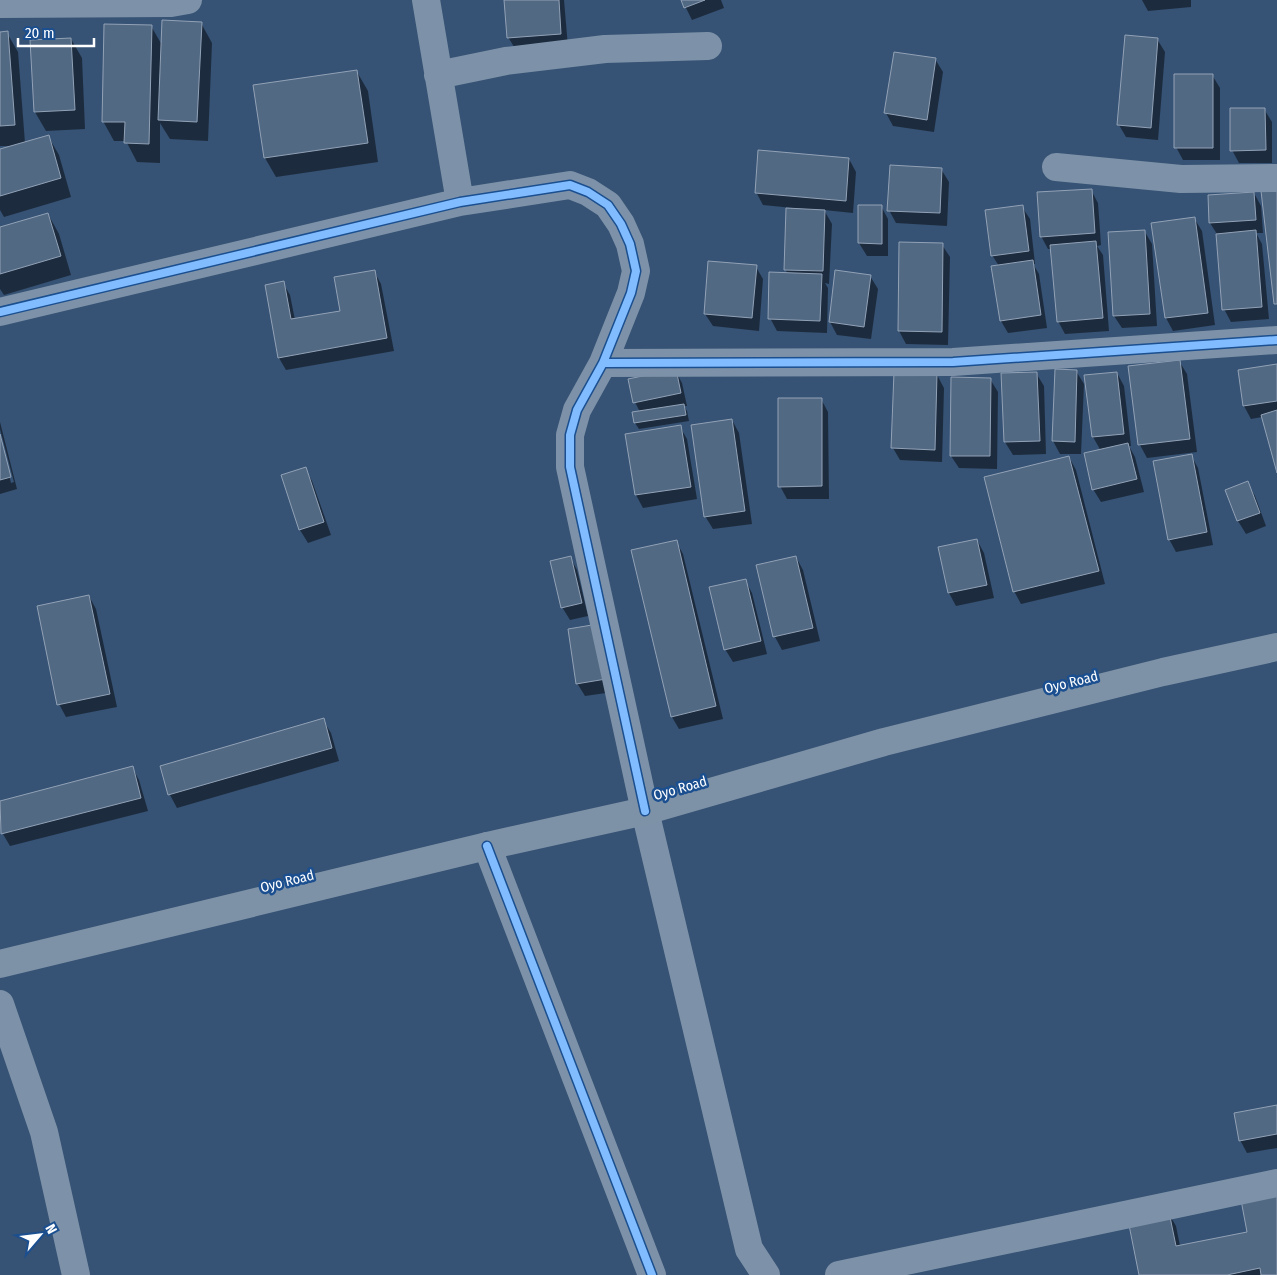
<svg xmlns="http://www.w3.org/2000/svg" width="1277" height="1275" font-family="'Fira Sans Condensed',sans-serif">
  <style>
    .shadow { fill: #0007 }
    .building { fill: #526984; stroke: #92a2b6 }
    .lines { fill: none; stroke-linecap: round; stroke-linejoin: round }
    .minor { stroke: #7d92a8; stroke-width: 28 }
    .highway { stroke: #7e92a7; stroke-width: 28 }
    .cycleway-casing { stroke: #1b4f8f; stroke-width: 11 }
    .cycleway { stroke: #80bcff; stroke-width: 8 }
    .labels { text-anchor: middle; stroke-width: 5; stroke-linejoin: round; paint-order: stroke }
    .street-label { font-size: 14px; fill: #fff; stroke: #1b4f8f }
  </style>
  <rect width="100%" height="100%" fill="#365274"/>
  <path class="shadow" d="M506 0H564L568 47 516 50 508 37Z
    M682 0H721L724 8 692 20Z
    M1142 0H1191V7L1148 11Z
    M201 23 212 43 208 141 170 139 160 123V163L137 162 126 141H114L103 121 151 26 162 45Z
    M0 33H7L18 52 25 143 48 136 59 155 71 197 4 217 0 210V150L13 146H0Z
    M71 39 82 58 85 129 46 131 35 112Z
    M1157 39 1165 52 1158 140 1126 137 1119 125Z
    M935 59 943 72 934 132 893 126 886 113Z
    M357 72 368 91 378 162 276 177 265 158Z
    M1212 75 1220 88V160H1183L1176 147Z
    M1264 109 1272 122V163H1239L1232 150Z
    M849 159 856 172 853 213 824 210 832 224 829 284 825 283 828 288 827 333 777 331 770 318 788 274 785 269 793 208 763 205 756 192Z
    M941 169 949 182 947 226 896 223 889 210Z
    M1091 190 1098 203 1101 245 1097 246 1103 255 1109 331 1065 334 1058 321 1052 249H1048L1041 236Z
    M1254 193 1261 206 1263 233H1256L1262 244 1269 319 1231 322 1224 309 1217 234 1210 223Z
    M881 206 888 219V256H867L859 243Z
    M1022 207 1030 219 1035 264H1033L1039 274 1047 328 1008 333 1001 321 999 266 992 255Z
    M48 214 59 234 71 275 4 295 0 289V228Z
    M1194 218 1202 231 1215 325 1173 331 1166 318 1153 224Z
    M1145 232 1152 244 1157 326 1122 328 1114 316Z
    M900 244 942 245 950 257 948 345 906 344 899 331Z
    M756 267 763 279 759 331 713 326 705 314Z
    M374 271 381 284 394 351 286 370 279 358 283 283 290 295 295 320 342 312Z
    M836 272 870 276 878 289 871 339 837 335 830 322Z
    M1179 361 1187 374 1197 452 1147 458 1140 445 1130 367Z
    M1277 365V469L1262 417 1251 419 1244 406 1239 371Z
    M675 370 682 383 687 406H684L687 411 689 421 639 429 635 423 633 413 640 412 635 402Z
    M1056 370 1076 371 1084 384 1081 454H1060L1053 441Z
    M1036 373 1044 386 1046 454 1013 455 1005 442 1003 374Z
    M1117 373 1124 386 1131 446H1129L1135 457 1144 492 1101 502 1093 489 1101 451 1093 437Z
    M937 375 944 388 942 462 900 460 893 448Z
    M990 379 998 392 997 469 959 468 951 456Z
    M821 399 828 412 829 499H787L780 486Z
    M732 420 739 433 752 524 713 529 705 516Z
    M0 422 17 489 0 494V439L11 483 14 482 0 429Z
    M680 427 687 439 697 499 643 508 636 495 627 435Z
    M1191 455 1198 468 1213 545 1176 552 1169 539Z
    M1069 457 1076 470 1105 584 1021 604 1014 591Z
    M305 468 312 481 331 535 308 543 300 530 283 475Z
    M1247 483 1255 496 1266 526 1246 534 1238 521 1227 491Z
    M977 540 984 553 994 598 956 606 949 593 939 548Z
    M676 541 683 554 723 719 679 729 672 717 632 551Z
    M570 557 577 570 588 616 570 620 562 607Z
    M796 557 803 570 820 641 782 650 775 637 758 566Z
    M745 580 752 593 767 654 733 662 725 649Z
    M89 596 96 609 117 707 66 717 59 704Z
    M569 630 613 692 585 696 577 683Z
    M323 720 331 733 339 761 177 808 170 795 161 766Z
    M132 767 139 780 148 811 10 846 3 834 0 824V802Z
    M1277 1107V1148L1247 1153 1240 1140Z
    M1169 1214 1176 1226 1180 1246 1249 1233 1277 1275H1141Z"/>
  <path class="building" d="M504 0H559L561 34 507 38Z
    M681 0H705L684 8Z
    M162 20 202 22 197 122 158 120Z
    M104 24 152 25 149 144 124 143 125 122H102Z
    M8 31 15 125 0 126V32Z
    M1125 35 1158 38 1151 128 1117 125Z
    M71 38 75 110 34 112 30 40Z
    M894 52 936 58 927 120 884 113Z
    M357 70 368 143 264 158 253 85Z
    M1174 74H1213V148H1174Z
    M1230 108H1265L1266 150 1230 151Z
    M49 135 61 178 0 196V149Z
    M758 150 849 158 846 201 755 193Z
    M890 165 942 168 940 213 887 211Z
    M1092 189 1095 233 1040 237 1037 192Z
    M1277 189V304H1274L1261 191Z
    M1254 192 1256 220 1209 223 1208 195Z
    M858 205H882V244L858 243Z
    M1023 205 1029 251 991 256 985 210Z
    M786 208 825 210 823 271 784 270Z
    M48 213 61 256 0 274V227Z
    M1195 217 1208 313 1165 318 1151 223Z
    M1145 230 1150 314 1113 316 1108 232Z
    M1256 230 1262 307 1222 310 1216 234Z
    M1096 241 1103 318 1057 322 1050 245Z
    M899 242 943 243 942 332 898 331Z
    M1033 260 1041 315 1000 321 991 266Z
    M708 261 757 265 752 318 704 314Z
    M375 270 387 338 278 358 265 285 284 281 291 319 340 311 334 277Z
    M835 270 871 275 864 327 829 322Z
    M769 272 822 274 820 321 768 319Z
    M1180 360 1190 439 1138 445 1128 366Z
    M1277 364V401L1243 406 1238 370Z
    M676 369 681 393 633 403 628 379Z
    M1055 369 1077 370 1075 442 1052 441Z
    M894 372 937 374 935 450 891 448Z
    M1037 372 1040 441 1004 442 1001 373Z
    M1117 372 1124 434 1092 437 1084 375Z
    M951 377 991 378 990 456H950Z
    M778 398H822V486L778 487Z
    M684 404 686 415 634 423 632 412Z
    M1277 410V473L1261 415Z
    M732 419 745 511 704 517 691 425Z
    M681 425 691 487 635 495 625 434Z
    M0 434 11 477 0 480Z
    M1128 443 1137 479 1092 490 1084 453Z
    M1192 454 1207 532 1168 540 1153 461Z
    M1069 456 1099 571 1013 592 984 477Z
    M306 467 324 522 299 530 281 475Z
    M1248 481 1260 513 1237 521 1225 490Z
    M977 539 987 585 948 593 938 547Z
    M677 540 716 706 671 717 631 550Z
    M571 556 582 603 561 608 550 561Z
    M796 556 813 628 773 637 756 565Z
    M746 579 761 641 724 650 709 587Z
    M89 595 110 694 57 705 37 606Z
    M598 624 606 679 576 684 568 629Z
    M324 718 332 748 168 795 160 766Z
    M133 766 141 798 1 834 0 801Z
    M1277 1105V1134L1239 1141 1234 1113Z
    M1277 1193V1275H1261L1260 1268 1227 1275H1139L1128 1220 1169 1212 1176 1246 1247 1232 1241 1200Z"/>
  <g class="lines">
    <path class="minor" d="M426 0 460 202
      M0 4 171 3 188 0
      M438 75 506 61 605 49 708 46
      M1056 167 1181 179 1277 178
      M0 312 460 202 570 185 588 192 608 205 621 224 630 244 636 271 631 293 603 363 577 410 570 435V467L645 811 749 1249 766 1275
      M603 363 953 362 1277 340
      M487 846 652 1275
      M0 1004 44 1132 76 1275
      M839 1275 1277 1183"/>
    <path class="highway" d="M0 964 487 846 645 811 884 742 1163 672 1277 647"/>
    <g class="cycleway-casing">
      <path id="cycleway" d="M0 312 460 202 570 185 588 192 608 205 621 224 630 244 636 271 631 293 603 363 577 410 570 435V467L645 811
        M603 363 953 362 1277 340
        M487 846 652 1275"/>
    </g>
    <use href="#cycleway" class="cycleway"/>
  </g>
  <g class="labels">
    <g class="street-label">
      <text transform="translate(1071 682) rotate(-14)" y="5">Oyo Road</text>
      <text transform="translate(680 788) rotate(-16)" y="5">Oyo Road</text>
      <text transform="translate(287 881) rotate(-14)" y="5">Oyo Road</text>
    </g>
  </g>
  <g transform="translate(40 1235) rotate(62)" stroke="#1b4f8f" stroke-width="4" paint-order="stroke">
  <path d="M0-4L9 19L0 12L-9 19Z" fill="#ffffff"/>
  <text y="-8" font-size="14" font-weight="bold" text-anchor="middle" fill="#ffffff">N</text>
  </g>
  <path d="M18 38v8h76v-8" fill="none" stroke="#ffffff" stroke-width="2.5"/>
  <text x="25" y="38" font-size="15" fill="#ffffff" stroke="#1b4f8f" stroke-width="4" paint-order="stroke">20 m</text>
</svg>
